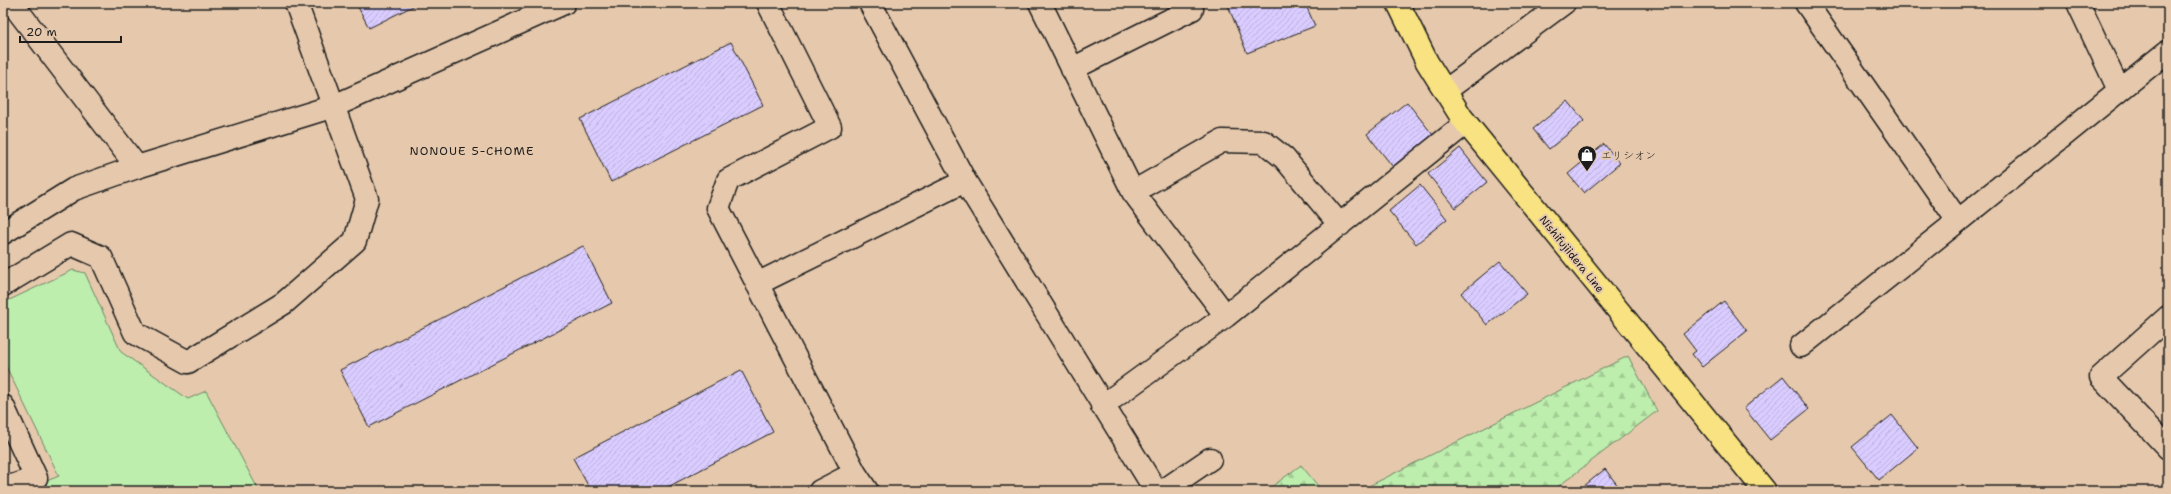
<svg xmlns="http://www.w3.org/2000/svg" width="2171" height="494" font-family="'Shantell Sans','Klee One',sans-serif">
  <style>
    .forest { fill: url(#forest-firs); stroke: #6c8564 }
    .green { fill: #bdeead; stroke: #6c8564 }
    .building { fill: url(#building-hatch); stroke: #1c1c1c }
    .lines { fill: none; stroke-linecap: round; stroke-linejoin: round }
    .minor-casing { stroke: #1c1c1c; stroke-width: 25 }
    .major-casing { stroke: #1c1c1c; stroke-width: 25 }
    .minor { stroke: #e6c9ad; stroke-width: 22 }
    .major { stroke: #f8e281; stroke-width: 22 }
    .labels { text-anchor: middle; stroke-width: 4; stroke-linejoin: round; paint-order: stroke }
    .poi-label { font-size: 11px; fill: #1c1c1c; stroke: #e6c9ad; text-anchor: start }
    .street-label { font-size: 11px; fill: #1c1c1c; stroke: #e6c9ad }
    .neighbourhood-label { font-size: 12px; letter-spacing: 1px; fill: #1c1c1c; stroke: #e6c9ad }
  </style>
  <defs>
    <pattern id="forest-firs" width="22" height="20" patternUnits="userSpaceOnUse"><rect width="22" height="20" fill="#bdeead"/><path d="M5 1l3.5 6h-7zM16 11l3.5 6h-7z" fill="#a2cc94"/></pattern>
    <pattern id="building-hatch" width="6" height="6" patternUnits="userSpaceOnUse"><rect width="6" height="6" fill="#daccff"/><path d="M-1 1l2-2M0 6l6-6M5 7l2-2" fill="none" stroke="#baafda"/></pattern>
  </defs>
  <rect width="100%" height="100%" fill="#e6c9ad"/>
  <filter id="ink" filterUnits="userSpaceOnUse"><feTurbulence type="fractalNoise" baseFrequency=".025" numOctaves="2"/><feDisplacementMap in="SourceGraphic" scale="8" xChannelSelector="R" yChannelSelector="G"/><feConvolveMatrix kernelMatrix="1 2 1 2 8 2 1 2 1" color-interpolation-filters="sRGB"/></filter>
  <g filter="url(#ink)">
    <path class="forest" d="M1628 356 1657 411 1552 491H1359Z
      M1301 465 1322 491H1266Z"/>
    <path class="green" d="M73 270 85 273 121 352 188 399 206 391 258 489 251 491H22L59 476 3 360V303Z"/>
    <path class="building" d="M356 3H419L369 28Z
      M1227 3H1305L1315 26 1247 53Z
      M731 42 763 105 611 182 580 119Z
      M1568 101 1584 121 1549 149 1533 129Z
      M1407 102 1433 135 1393 167 1367 134Z
      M1604 144 1620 163 1584 193 1568 174Z
      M1460 148 1487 182 1455 208 1428 174Z
      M1420 185 1447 219 1416 244 1389 211Z
      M583 246 612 303 369 427 340 370Z
      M1500 261 1527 294 1487 325 1461 293Z
      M1724 301 1747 331 1702 367 1692 354 1696 351 1683 334Z
      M741 370 773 432 660 491H591L573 458Z
      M1783 376 1809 409 1770 440 1744 408Z
      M1892 415 1918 448 1879 480 1852 447Z
      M1605 469 1622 491H1578Z"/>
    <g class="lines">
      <g class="minor-casing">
        <path id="minor" d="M12 3 137 167
          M768 3 830 127 728 180 718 208 855 473 867 491
          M870 3 965 181 1156 491
          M1040 3 1133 192 1226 316
          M1806 3 1958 221 2168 51
          M2078 3 2119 90
          M1072 69 1192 9
          M1445 91 1564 3
          M1133 192 1222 141 1264 142 1284 158 1340 225
          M3 233 74 189 137 167 334 106 564 3
          M757 284 965 181
          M3 285 71 244 101 257 135 333 188 362 284 303 355 241 367 199 296 3
          M2168 317 2101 377 2168 448
          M1801 346 1958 221
          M3 406 36 478 3 489
          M1102 406 1226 316 1466 123
          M820 491 855 473
          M1163 491 1210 459"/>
      </g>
      <g class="major-casing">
        <path id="major" d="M1398 3 1427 62 1462 118 1765 491"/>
      </g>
      <use href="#minor" class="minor"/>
      <use href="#major" class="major"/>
    </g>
  </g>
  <defs>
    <g id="shop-pin" transform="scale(1)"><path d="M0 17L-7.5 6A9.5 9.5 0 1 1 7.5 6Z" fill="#1c1c1c" stroke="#e6c9ad"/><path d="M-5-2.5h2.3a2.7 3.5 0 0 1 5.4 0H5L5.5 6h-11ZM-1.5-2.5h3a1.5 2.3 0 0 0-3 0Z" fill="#fff"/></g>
  </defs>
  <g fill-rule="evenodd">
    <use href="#shop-pin" x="1587" y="155"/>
  </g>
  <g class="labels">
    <g class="poi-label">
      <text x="1601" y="159">エリシオン</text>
    </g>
    <g class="street-label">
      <text transform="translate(1572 254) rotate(51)" y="4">Nishifujiidera Line</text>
    </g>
    <g class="neighbourhood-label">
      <text x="472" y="155">NONOUE 5-CHOME</text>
    </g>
  </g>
  <rect width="2171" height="494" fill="none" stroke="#e6c9ad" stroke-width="16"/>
  <rect x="8" y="8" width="2155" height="478" fill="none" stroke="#1c1c1c" stroke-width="1.5" filter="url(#ink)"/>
  <path d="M20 36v6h101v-6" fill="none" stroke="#1c1c1c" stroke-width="2"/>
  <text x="26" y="36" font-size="12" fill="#1c1c1c" stroke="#e6c9ad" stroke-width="3" paint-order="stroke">20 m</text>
</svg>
